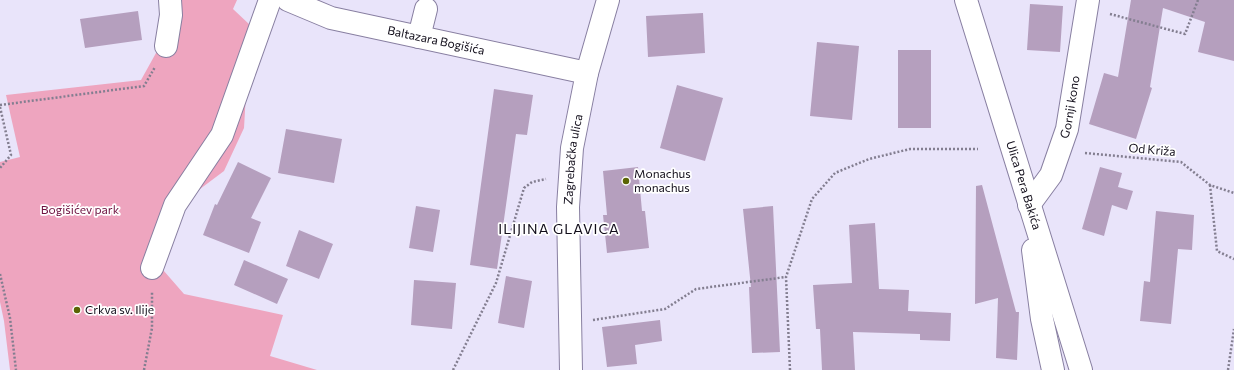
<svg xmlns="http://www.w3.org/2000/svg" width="1234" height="370" font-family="Commissioner,sans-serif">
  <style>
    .green { fill: #eea5bf }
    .building { fill: #b59fbe }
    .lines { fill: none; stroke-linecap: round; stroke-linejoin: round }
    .minor-casing { stroke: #887fa1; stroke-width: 24 }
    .major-casing { stroke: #887fa1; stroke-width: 24 }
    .path { stroke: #837e90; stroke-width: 2.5; stroke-dasharray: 2 2; stroke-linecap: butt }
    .minor { stroke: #fff; stroke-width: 22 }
    .major { stroke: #fff; stroke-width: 22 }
    .poi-dot { fill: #5a6404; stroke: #fff; stroke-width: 1.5 }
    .labels { text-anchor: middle; stroke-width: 3.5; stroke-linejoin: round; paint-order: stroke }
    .street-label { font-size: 12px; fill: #110d1a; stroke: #fff }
    .poi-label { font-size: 12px; fill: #110d1a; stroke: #fff; text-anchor: start }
    .park-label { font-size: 12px; fill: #6c0f3e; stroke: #fff }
    .quarter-label { font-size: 14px; letter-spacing: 1px; fill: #110d1a; stroke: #fff }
  </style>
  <rect width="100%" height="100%" fill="#e9e4fa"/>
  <path class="green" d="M160 0H237L233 9 250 25 244 128 224 171 200 189 165 205 150 255 184 294 283 315 270 356 317 370H10L4 321 0 302V162L20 157 6 95 141 80 161 44Z"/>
  <path class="building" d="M1131 0H1234V61L1198 52 1205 22 1163 8 1150 87 1152 88 1136 139 1089 124 1104 73 1118 77Z
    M1030 4 1063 6 1060 52 1027 50Z
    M138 11 142 40 85 48 80 19Z
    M703 13 705 53 648 57 646 16Z
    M817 42 859 46 852 120 810 116Z
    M898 50H931V128H898Z
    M677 85 723 98 705 161 660 148Z
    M494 89 533 95 527 135 516 134 497 269 470 265Z
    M286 129 342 139 334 183 278 173Z
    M238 162 271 178 251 218 261 222 249 253 203 235 215 204 217 205Z
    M638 167 642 211H645L649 248 607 253 603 215H607L603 171Z
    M1100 167 1122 173 1118 187 1133 191 1127 210 1112 205 1104 236 1082 229Z
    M982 185 1016 312H1019L1017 360 996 358 998 298 975 304 976 186Z
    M416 206 440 210 433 252 409 248Z
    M773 206 780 352 752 353 749 287H751L743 209Z
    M1156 211 1194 215 1192 250 1178 249 1171 324 1140 321 1144 281 1150 282Z
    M875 223 879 289 909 290 908 311 951 313 950 341 920 340V334L853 332 855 370H822L820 329H816L813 285 852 283 849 225Z
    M299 230 333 244 319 279 286 266Z
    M244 260 288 279 277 304 234 285Z
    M506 276 532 281 524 328 498 323Z
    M414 280 456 283 452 329 411 325Z
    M660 320 662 341 635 345 637 364 607 367 602 327Z"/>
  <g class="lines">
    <g class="minor-casing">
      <g id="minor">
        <path id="s1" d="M288 0 331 18 587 73"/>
        <path d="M419 37 426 9"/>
        <path d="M166 46 171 15 170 0"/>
        <path id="s2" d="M1029 205 1051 175 1067 129 1088 0"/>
        <path d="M152 268 175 205 222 135 270 0"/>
        <path id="s3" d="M571 370 568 207 572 148 587 73 608 0"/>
      </g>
    </g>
    <g class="major-casing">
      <g id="major">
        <path id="s4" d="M966 0 1081 370"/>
        <path d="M1033 250 1042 319 1053 370"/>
      </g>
    </g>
    <path class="path" d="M1110 14 1185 34 1198 0
      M0 105 144 86 155 67
      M0 107 11 155 0 168
      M1085 153 1181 162 1210 185 1234 193
      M1210 185 1217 251 1234 259
      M0 274 10 318 16 370
      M593 320 665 309 696 289 786 277
      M144 370 152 328V291
      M453 370 496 283 524 188 532 182 546 179
      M790 370 786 277 812 199 835 173 869 159 910 149H978
      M1228 370 1234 329"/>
    <use href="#minor" class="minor"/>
    <use href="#major" class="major"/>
  </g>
  <g class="poi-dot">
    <circle cx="626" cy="181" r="4"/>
    <circle cx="77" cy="310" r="4"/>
  </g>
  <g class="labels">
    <g class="street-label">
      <text dy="4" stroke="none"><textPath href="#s1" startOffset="154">Baltazara Bogišića</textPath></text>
      <text dy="4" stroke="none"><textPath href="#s2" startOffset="108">Gornji kono</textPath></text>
      <text transform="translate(1152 150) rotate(5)" y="4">Od Križa</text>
      <text dy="4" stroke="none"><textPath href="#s3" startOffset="211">Zagrebačka ulica</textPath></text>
      <text dy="4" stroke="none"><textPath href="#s4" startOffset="194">Ulica Pera Bakića</textPath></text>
    </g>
    <g class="poi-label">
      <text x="634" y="178">Monachus<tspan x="634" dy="14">monachus</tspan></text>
      <text x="85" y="314">Crkva sv. Ilije</text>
    </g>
    <g class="park-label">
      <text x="80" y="214">Bogišićev park</text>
    </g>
    <g class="quarter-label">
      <text x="559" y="234">ILIJINA GLAVICA</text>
    </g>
  </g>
</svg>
